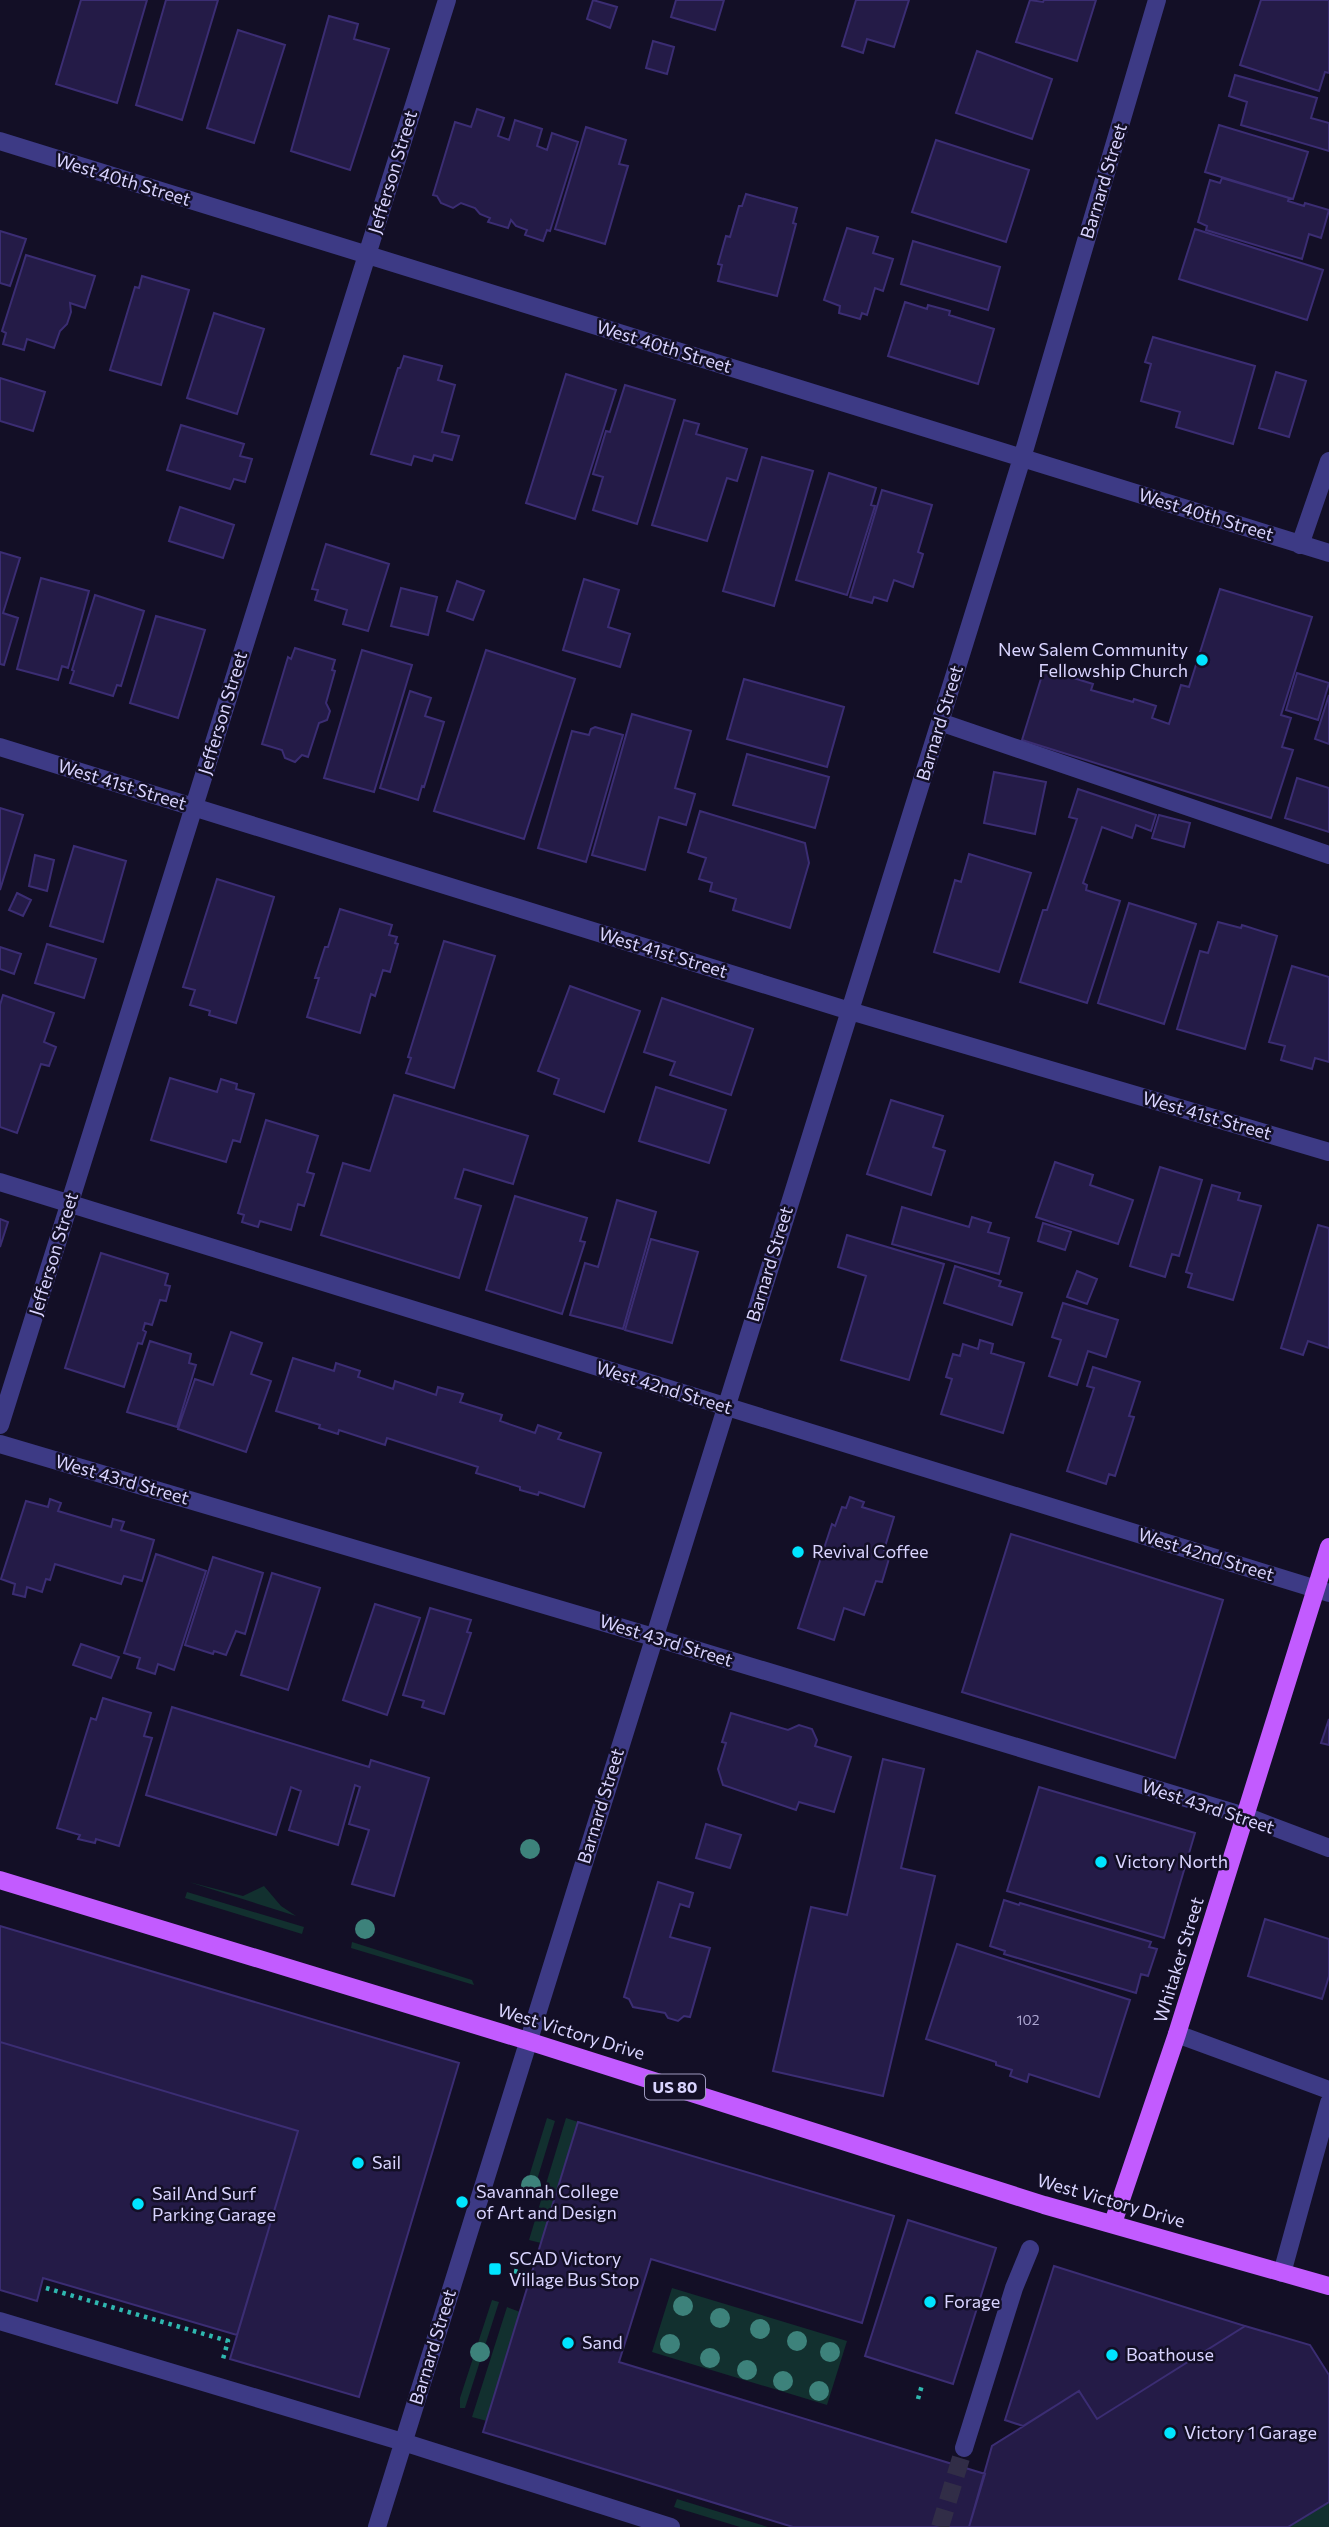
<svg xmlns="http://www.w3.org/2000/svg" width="1329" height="2527" font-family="Commissioner,sans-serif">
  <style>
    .green { fill: #12302f }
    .building { fill: #241b47; stroke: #3b2d73; stroke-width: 2 }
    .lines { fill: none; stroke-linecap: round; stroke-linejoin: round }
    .minor-tunnel { stroke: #312d47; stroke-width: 18; stroke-dasharray: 18 9; stroke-linecap: butt }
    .path { stroke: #2fb8b0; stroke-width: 4.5; stroke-dasharray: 3.5 5; stroke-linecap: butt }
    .minor { stroke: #3d3a85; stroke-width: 18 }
    .major { stroke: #c25bff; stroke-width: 18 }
    .tree { fill: #3d827b }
    .poi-dot { fill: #00e5ff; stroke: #130f26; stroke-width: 2.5 }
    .labels { text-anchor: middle; stroke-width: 5; stroke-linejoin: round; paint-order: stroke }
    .number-label { font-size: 14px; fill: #aca6d1 }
    .shield { fill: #130f26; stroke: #9e99be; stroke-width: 2 }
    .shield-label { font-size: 16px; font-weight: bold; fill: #d9d4ff }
    .street-label { font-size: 18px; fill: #d9d4ff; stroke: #130f26 }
    .poi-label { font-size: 18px; fill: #d9d4ff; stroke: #130f26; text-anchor: start }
  </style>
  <rect width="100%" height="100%" fill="#130f26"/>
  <path class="green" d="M189 1882 243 1896 264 1886 281 1906 296 1916Z
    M187 1892 304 1927 302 1934 185 1898Z
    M352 1942 472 1980 474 1985 351 1948Z
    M547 2118 555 2121 533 2193 527 2189V2183Z
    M566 2118 578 2122 541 2243 529 2240Z
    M672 2288 847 2341 827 2405 652 2352Z
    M492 2300 499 2302 465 2408H460V2398Z
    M507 2307 520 2312 487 2421 472 2417Z
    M677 2499 768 2527H740L674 2507Z
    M1329 2502V2527H1288Z"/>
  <path class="building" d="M81 0H147L117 103 56 84Z
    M166 0H218L182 120 136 105Z
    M593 0 617 7 610 28 587 19Z
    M676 0H724L715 30 671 17Z
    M856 0H909L894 47 867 39 863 53 842 46Z
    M1030 0 1043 2 1044 0H1096L1077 61 1016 42Z
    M1261 0H1329V73L1325 72 1319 91 1240 65Z
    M329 16 358 24 354 39 389 49 350 170 291 151Z
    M238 30 285 45 254 143 207 128Z
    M653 41 674 47 667 74 646 68Z
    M977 51 1052 79 1032 139 956 113Z
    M1235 75 1317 98 1311 118 1329 123V151L1241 125 1247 102 1229 96Z
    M477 109 504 118 498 136 509 140 515 120 542 129 537 146 547 150 552 133 578 142 550 231 547 230 543 241 525 235 527 230 516 226 511 220 508 228 488 222 490 218 480 214 475 208 461 203 453 208 441 203 437 196 433 195 455 122 471 127Z
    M1219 125 1308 152 1293 199 1205 172Z
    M586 127 626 140 619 164 628 166 605 244 555 229Z
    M936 140 1029 170 1006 242 912 212Z
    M1222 178 1289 198 1288 201 1304 206 1305 203 1329 210 1321 238 1309 234 1302 259 1206 230 1207 226 1198 222 1210 180 1220 183Z
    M746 194 797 208 793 223 796 224 777 296 718 281 722 265 718 264 726 236 730 237 739 206H742Z
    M847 228 878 237 873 253 893 259 883 291 875 288 867 315 862 313 860 319 839 313 840 306 824 300Z
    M1195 229 1323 270 1307 320 1179 279Z
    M0 231 26 239 10 286 0 283Z
    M913 241 1000 267 988 310 901 284Z
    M26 255 95 276 85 308 70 303 71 312 67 324 60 331 54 348 27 339 24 350 3 344 6 333 2 331Z
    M142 276 189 290 161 385 110 370 135 287 139 288Z
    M905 302 927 309 928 305 950 311 949 315 994 329 978 384 888 356Z
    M214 313 264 329 237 414 187 398Z
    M1153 337 1255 366 1233 444 1176 427 1180 412 1141 401 1151 364 1145 362Z
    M404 356 442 366 438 380 455 385 442 432 459 436 452 460 434 455 432 461 414 456 411 465 371 454 398 368H400Z
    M1276 372 1306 381 1289 437 1259 428Z
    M566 374 616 390 575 519 526 503Z
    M0 378 45 392 33 431 0 421Z
    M625 385 675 400 637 524 593 510 603 477 593 474 606 431 610 432Z
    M684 420 699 424 696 434 747 449 737 481 727 478 707 541 652 525Z
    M181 425 244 444 240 456 252 459 245 482 234 479 230 489 167 470Z
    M762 457 813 471 774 606 723 591Z
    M829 473 876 488 871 505 875 506 847 595 796 580Z
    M882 490 932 505 918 552 923 554 913 587 894 580 887 601 874 597 872 603 850 597Z
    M180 507 234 525 223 558 169 541Z
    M326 544 389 564 368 631 343 624 347 610 315 600 318 590 312 589Z
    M0 552 20 558 3 613 18 618 4 665 0 664Z
    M41 578 89 591 68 668 62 666 58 680 17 669Z
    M584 579 619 590 608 627 630 634 620 667 563 650Z
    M457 581 484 591 473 620 447 611Z
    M401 588 437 597 428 635 391 626Z
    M1220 589 1312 617 1281 715 1291 718 1282 747 1293 750 1271 818 1022 740 1044 669 1093 684 1091 690 1133 702 1134 699 1156 706 1152 718 1169 724 1181 685 1189 687Z
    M95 595 144 611 121 686 117 685 113 696 70 683 74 671 72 670Z
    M156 616 205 630 178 718 130 703Z
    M295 648 335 660 332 670 335 671 326 703 330 711 327 720 319 723 308 757 302 755 295 762 285 758 282 750 262 744 288 657 291 659Z
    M362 650 412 665 374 792 324 778Z
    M486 650 575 679 524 839 434 811Z
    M1297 673 1329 683 1318 720 1286 710Z
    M744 679 844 707 827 767 727 739Z
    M410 691 431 698 425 716 444 722 424 787 422 786 418 800 380 788Z
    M1329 695V744L1315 739Z
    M632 714 691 731 675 788 695 794 686 825 659 817 645 870 592 855Z
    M595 727 623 735 586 862 538 848 572 731 589 735 591 729Z
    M747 754 829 777 815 828 733 805Z
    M994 772 1046 782 1035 834 984 823Z
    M1297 778 1329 788V832L1285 818Z
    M1078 789 1156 815 1151 831 1136 825 1132 838 1102 827 1083 883 1087 885 1086 890 1120 901 1087 1003 1020 982 1043 910H1047L1077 819 1069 817Z
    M0 808 23 815 0 890Z
    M700 811 805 843 809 863 790 928 733 910 736 899 710 891 712 883 699 879 706 858 688 852Z
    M1159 815 1190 823 1184 847 1152 838Z
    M74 846 126 861 103 942 50 926Z
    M969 854 1031 873 999 972 934 952 955 880 961 882Z
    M35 855 54 860 47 891 29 886Z
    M217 879 274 897 236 1023 209 1015 210 1011 190 1005 195 990 183 987Z
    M17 893 31 900 23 916 9 910Z
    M1129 903 1196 924 1164 1024 1098 1003Z
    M340 909 392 925 389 935 397 937 395 943 398 944 390 972 383 970 375 996 371 994 360 1033 307 1017 319 978H315L325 947H328Z
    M1218 922 1241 928 1242 925 1277 936 1245 1049 1177 1029 1200 951 1208 953Z
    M444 941 495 956 454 1088 406 1073 411 1058 408 1057Z
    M47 944 96 959 84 998 35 983Z
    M0 947 21 954 14 974 0 969Z
    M1292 966 1329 977V1062L1315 1058 1312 1069 1281 1060 1285 1046 1269 1042Z
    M570 986 640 1011 604 1112 554 1094 559 1079 538 1071Z
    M3 995 54 1013 44 1042 56 1047 49 1066 41 1064 17 1133 0 1127V1005Z
    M662 998 753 1029 731 1095 670 1075 675 1062 644 1052Z
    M170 1078 217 1092 221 1079 237 1084 236 1089 254 1094 240 1142 233 1140 226 1162 151 1140Z
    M656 1087 726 1110 709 1163 639 1141Z
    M394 1095 528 1136 513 1184 464 1169 455 1198 481 1206 459 1278 321 1235 343 1163 370 1171Z
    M891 1100 943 1116 933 1147 945 1151 931 1195 867 1174Z
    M266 1120 318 1136 307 1172 314 1174 304 1206 298 1204 291 1230 260 1221 258 1227 242 1222 244 1215 238 1213Z
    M1055 1162 1093 1175 1090 1185 1133 1200 1118 1244 1036 1217Z
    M1160 1167 1202 1180 1179 1256 1172 1254 1165 1277 1130 1266Z
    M1212 1185 1240 1193 1238 1200 1261 1206 1233 1300 1188 1287 1192 1274 1186 1272Z
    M515 1196 587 1218 580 1241 585 1242 562 1314 486 1290Z
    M617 1200 656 1212 623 1329 570 1315 585 1263 598 1267Z
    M902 1207 969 1227 972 1217 991 1223 988 1232 1009 1238 999 1274 892 1244Z
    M0 1219 8 1222 0 1247Z
    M1043 1223 1071 1232 1065 1250 1038 1241Z
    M1318 1225 1329 1228V1348L1308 1341 1303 1355 1281 1348Z
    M847 1235 944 1264 909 1380 841 1360 866 1276 838 1267Z
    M651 1239 698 1252 672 1343 625 1330Z
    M101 1253 168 1274 165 1285 170 1286 166 1301 160 1300 152 1325 145 1323 143 1330 146 1332 142 1344 138 1343 124 1387 65 1368Z
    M955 1266 1001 1281 999 1286 1022 1293 1012 1325 944 1303Z
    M1077 1271 1097 1279 1087 1304 1067 1297Z
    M1063 1303 1118 1320 1106 1357 1088 1351 1077 1385 1049 1376 1061 1340 1052 1337Z
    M231 1332 262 1343 251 1374 271 1381 246 1452 178 1429 195 1379 213 1385Z
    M980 1340 993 1344 991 1353 1024 1363 1003 1433 941 1414 952 1379 946 1377 953 1354 960 1356 963 1344 978 1349Z
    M150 1341 191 1354 189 1363 196 1365 177 1427 127 1412Z
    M293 1358 334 1371 336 1363 360 1371 358 1377 393 1389 395 1381 436 1395 438 1387 463 1394 460 1402 502 1415 500 1421 535 1433 538 1425 561 1433 558 1439 601 1453 584 1507 539 1492 538 1495 520 1490V1487L476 1473 478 1467 387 1438 385 1445 339 1430 338 1434 319 1428 320 1425 276 1411Z
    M1093 1367 1140 1382 1129 1416 1134 1417 1115 1476 1109 1474 1106 1484 1067 1471 1094 1388 1087 1386Z
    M850 1497 864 1502 862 1507 894 1517 884 1550 891 1552 882 1582 876 1581 864 1615 844 1608 834 1640 798 1628 832 1524 835 1526 842 1507 846 1508Z
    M50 1499 61 1503 58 1511 111 1527 113 1519 124 1522 121 1530 154 1540 142 1581 124 1576 121 1584 55 1564 50 1580 46 1579 42 1592 27 1587 25 1597 13 1594 15 1584 1 1579 26 1501 48 1507Z
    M1011 1534 1223 1600 1175 1758 962 1692Z
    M156 1554 206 1571 174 1670 158 1664 155 1674 137 1668 140 1658 124 1653Z
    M213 1557 263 1573 245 1634 236 1631 226 1655 214 1651 213 1654 185 1645Z
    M272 1573 320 1588 288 1690 241 1675Z
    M375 1604 420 1618 387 1715 343 1700Z
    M430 1608 471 1620 467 1632 471 1633 444 1714 422 1707 424 1701 403 1695Z
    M81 1644 119 1657 111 1678 73 1665Z
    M103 1698 151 1713 144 1736 152 1738 119 1846 96 1839 95 1843 78 1839 80 1835 57 1828 91 1718 96 1720Z
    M172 1707 369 1767 371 1760 429 1778 394 1896 352 1884 369 1830 349 1824 360 1787 355 1785 338 1845 289 1830 301 1791 291 1787 276 1835 146 1795Z
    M731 1713 788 1730 799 1725 812 1729 817 1740 815 1746 851 1757 834 1812 799 1802 796 1810 723 1785 718 1769 726 1743 722 1742Z
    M1329 1719V1745L1321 1743Z
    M883 1759 924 1769 901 1868 935 1876 883 2096 773 2071 811 1907 847 1915Z
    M1039 1787 1195 1833 1164 1938 1007 1891Z
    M706 1824 741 1835 730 1868 696 1858Z
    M658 1882 693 1893 689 1907 680 1904 670 1937 710 1948 690 2017 684 2016 678 2021 668 2018 665 2013 633 2007 629 1999 624 1997Z
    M1004 1900 1019 1905 1020 1903 1151 1942 1149 1947 1157 1949 1148 1976 1141 1974 1136 1993 1004 1954 1005 1951 990 1946Z
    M1265 1919 1329 1939V1976L1322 1999 1248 1976Z
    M0 1926 459 2063 359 2397 230 2359 298 2131 0 2042Z
    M957 1944 1130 2000 1099 2097 1029 2074 1027 2082 1010 2076 1012 2070 996 2065V2062L926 2039Z
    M0 2042 298 2131 237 2335 43 2278 37 2301 0 2290Z
    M578 2122 894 2216 862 2323 651 2259 619 2362 985 2474 969 2527H793L483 2432Z
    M908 2220 996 2248 953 2384 865 2356Z
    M1054 2266 1245 2326 1097 2419 1079 2391 1023 2426 1005 2420Z
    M1245 2326 1310 2345 1329 2375V2502L1288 2527H969L992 2446 1079 2391 1097 2419Z"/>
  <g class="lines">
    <path class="minor-tunnel" d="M940 2527 964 2448"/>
    <path class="path" d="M514 2271 531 2275
      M46 2288 228 2341 223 2359
      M918 2399 922 2385"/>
    <path class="minor" d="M0 141 1329 553
      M1300 545 1329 461
      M940 722 1329 855
      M0 747 850 1011 1329 1152
      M0 1182 1329 1593
      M0 1425 447 0
      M0 1444 653 1637 1245 1816 1329 1848
      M1177 2034 1329 2090
      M1282 2273 1329 2103
      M0 2321 403 2442 671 2527
      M964 2448 1014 2288 1030 2249
      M377 2527 940 722 1022 458 1157 0"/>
    <path class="major" d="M0 1880 528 2041 1044 2205 1329 2286
      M1113 2223 1177 2034 1329 1547"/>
  </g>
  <g class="tree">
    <circle cx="530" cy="1849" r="10"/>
    <circle cx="365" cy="1929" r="10"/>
    <circle cx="531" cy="2185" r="10"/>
    <circle cx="683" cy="2306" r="10"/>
    <circle cx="720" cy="2318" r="10"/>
    <circle cx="760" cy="2329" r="10"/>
    <circle cx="797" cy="2341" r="10"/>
    <circle cx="670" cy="2344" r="10"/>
    <circle cx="480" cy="2352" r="10"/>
    <circle cx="830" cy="2352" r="10"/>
    <circle cx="710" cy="2358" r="10"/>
    <circle cx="747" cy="2370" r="10"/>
    <circle cx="783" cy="2381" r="10"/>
    <circle cx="819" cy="2391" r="10"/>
  </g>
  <g class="poi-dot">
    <circle cx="1202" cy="660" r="7"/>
    <circle cx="798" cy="1552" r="7"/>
    <circle cx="1101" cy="1862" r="7"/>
    <circle cx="358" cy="2163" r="7"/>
    <circle cx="462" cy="2202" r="7"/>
    <circle cx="138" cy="2204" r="7"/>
    <rect x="488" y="2262" width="14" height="14" rx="3.5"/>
    <circle cx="930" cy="2302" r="7"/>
    <circle cx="568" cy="2343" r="7"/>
    <circle cx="1112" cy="2355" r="7"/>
    <circle cx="1170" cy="2433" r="7"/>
  </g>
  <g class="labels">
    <g class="number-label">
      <text x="1028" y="2025">102</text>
    </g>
    <rect class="shield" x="645" y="2074.5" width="60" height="25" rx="5"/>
    <g class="shield-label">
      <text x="675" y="2093">US 80</text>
    </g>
    <g class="street-label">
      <text transform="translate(393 172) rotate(-73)" y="6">Jefferson Street</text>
      <text transform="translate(123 180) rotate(17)" y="6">West 40th Street</text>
      <text transform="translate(1104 181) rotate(-73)" y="6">Barnard Street</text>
      <text transform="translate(664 347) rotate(17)" y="6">West 40th Street</text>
      <text transform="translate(1206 515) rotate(17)" y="6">West 40th Street</text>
      <text transform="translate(223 713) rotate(-73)" y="6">Jefferson Street</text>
      <text transform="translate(940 723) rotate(-73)" y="6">Barnard Street</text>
      <text transform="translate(122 785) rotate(17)" y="6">West 41st Street</text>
      <text transform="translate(663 953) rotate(17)" y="6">West 41st Street</text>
      <text transform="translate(1207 1116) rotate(16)" y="6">West 41st Street</text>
      <text transform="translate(54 1254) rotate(-73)" y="6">Jefferson Street</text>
      <text transform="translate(770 1264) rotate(-73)" y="6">Barnard Street</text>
      <text transform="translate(664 1388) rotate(17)" y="6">West 42nd Street</text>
      <text transform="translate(122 1480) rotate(16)" y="6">West 43rd Street</text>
      <text transform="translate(1206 1555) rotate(17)" y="6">West 42nd Street</text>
      <text transform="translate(666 1641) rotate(17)" y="6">West 43rd Street</text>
      <text transform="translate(601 1806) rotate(-73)" y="6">Barnard Street</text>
      <text transform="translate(1208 1807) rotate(18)" y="6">West 43rd Street</text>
      <text transform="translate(1179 1960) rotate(-73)" y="6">Whitaker Street</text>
      <text transform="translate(571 2032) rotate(17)" y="6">West Victory Drive</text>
      <text transform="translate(1111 2201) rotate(16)" y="6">West Victory Drive</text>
      <text transform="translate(433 2347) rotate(-73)" y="6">Barnard Street</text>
    </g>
    <g class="poi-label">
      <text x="1188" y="656" text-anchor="end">New Salem Community<tspan x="1188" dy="21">Fellowship Church</tspan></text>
      <text x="812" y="1558">Revival Coffee</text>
      <text x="1115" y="1868">Victory North</text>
      <text x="372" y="2169">Sail</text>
      <text x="476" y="2198">Savannah College<tspan x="476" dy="21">of Art and Design</tspan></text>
      <text x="152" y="2200">Sail And Surf<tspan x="152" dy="21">Parking Garage</tspan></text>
      <text x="509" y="2265">SCAD Victory<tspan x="509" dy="21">Village Bus Stop</tspan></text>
      <text x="944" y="2308">Forage</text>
      <text x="582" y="2349">Sand</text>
      <text x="1126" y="2361">Boathouse</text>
      <text x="1184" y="2439">Victory 1 Garage</text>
    </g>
  </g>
</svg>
